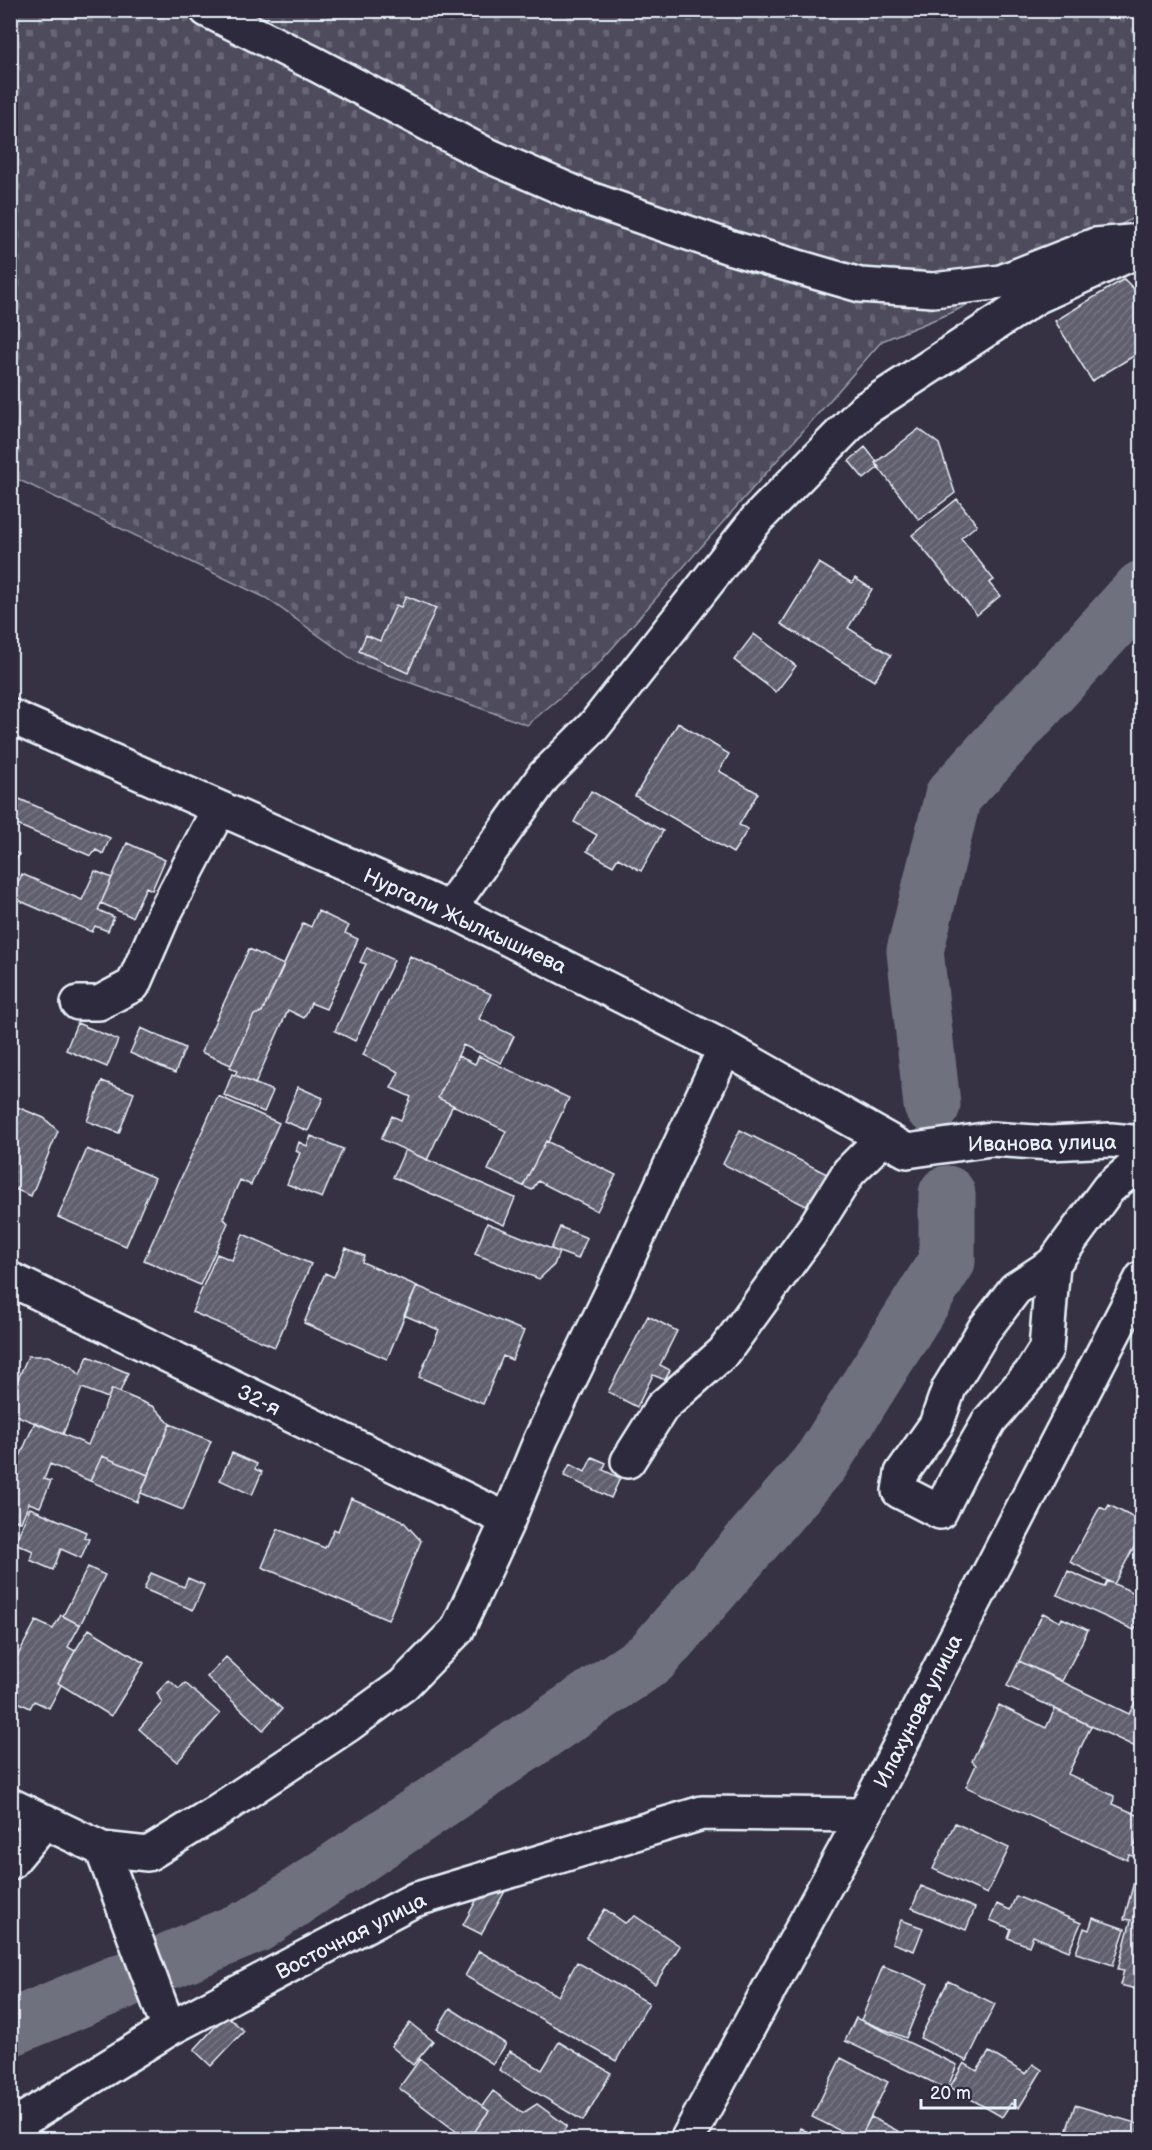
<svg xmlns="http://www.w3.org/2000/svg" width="1152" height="2150" font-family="'Balsamiq Sans',sans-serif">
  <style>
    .cemetery { fill: url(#cemetery-stones); stroke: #9a9eaa; stroke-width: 1.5 }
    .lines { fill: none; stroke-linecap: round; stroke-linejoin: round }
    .river { stroke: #70717f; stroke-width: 57 }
    .building { fill: url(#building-hatch); stroke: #e8f1f8; stroke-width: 1.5 }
    .minor-casing { stroke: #e8f1f8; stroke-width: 38 }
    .minor { stroke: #2f2a3d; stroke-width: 33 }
    .labels { text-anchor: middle; stroke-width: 4.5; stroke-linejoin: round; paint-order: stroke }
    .street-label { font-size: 21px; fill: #e8f1f8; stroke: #2f2a3d }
  </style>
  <defs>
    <pattern id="cemetery-stones" width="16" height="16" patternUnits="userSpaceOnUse" patternTransform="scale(1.5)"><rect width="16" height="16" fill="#4d4b5c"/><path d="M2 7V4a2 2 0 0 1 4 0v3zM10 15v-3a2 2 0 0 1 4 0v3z" fill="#676574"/></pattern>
    <pattern id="building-hatch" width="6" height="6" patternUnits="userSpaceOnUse" patternTransform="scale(1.5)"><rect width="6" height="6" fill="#605e6e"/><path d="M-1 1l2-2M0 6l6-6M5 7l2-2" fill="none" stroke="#777683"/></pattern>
  </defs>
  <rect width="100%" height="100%" fill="#363244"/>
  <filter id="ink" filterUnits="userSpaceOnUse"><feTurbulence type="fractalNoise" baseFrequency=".0167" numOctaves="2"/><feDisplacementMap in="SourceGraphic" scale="12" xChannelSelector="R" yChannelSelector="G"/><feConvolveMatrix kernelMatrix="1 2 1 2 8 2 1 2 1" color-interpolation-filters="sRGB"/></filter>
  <g filter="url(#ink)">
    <path class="cemetery" d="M10 11H1141V214L953 312 882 341 593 670 527 725 359 664 266 598 11 476Z"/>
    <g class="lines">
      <path class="river" d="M932 1105 915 951 953 796 1142 589
        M171 1960 255 1925 651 1658 821 1462 947 1261V1194
        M10 2028 123 1981"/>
    </g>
    <path class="building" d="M1124 279 1142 297V351L1092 381 1055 321Z
      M919 429 939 444 955 493 919 520 875 463Z
      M865 447 877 462 875 463 879 467 864 479 849 461Z
      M957 499 977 525 961 538 994 580 989 583 1000 596 977 615 912 535Z
      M819 563 852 583 855 578 872 589 848 628 891 655 874 681 781 624Z
      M406 596 436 608 408 673 359 651 366 635 380 641 396 605 401 607Z
      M754 634 796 666 776 692 734 660Z
      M678 723 729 754 719 771 758 793 739 825 748 829 733 853 635 796Z
      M591 791 663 831 641 871 618 858 613 866 587 851 597 835 574 822Z
      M10 795 110 838 103 854 96 850 91 856 10 822Z
      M127 843 165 860 152 890 146 887 132 917 101 903Z
      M10 850 19 854 10 873Z
      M95 871 112 878 98 910 114 917 108 931 95 926 92 932 11 897 22 874 82 900Z
      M318 911 349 926 345 933 358 939 326 1009 311 1003 304 1018 288 1010 255 1084 235 1075 237 1071 230 1067 254 1015 262 1012 303 923 311 927Z
      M367 947 394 960 355 1041 335 1031 366 964 360 962Z
      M249 949 284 965 262 1012 254 1015 231 1065 201 1052Z
      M410 956 491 994 479 1019 514 1036 501 1063 463 1045 438 1098 453 1105 427 1160 381 1139 392 1116 401 1120 411 1097 391 1088 399 1072 363 1055Z
      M77 1023 118 1040 107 1067 66 1050Z
      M141 1028 185 1048 175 1073 130 1053Z
      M458 1056 475 1064 479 1056 569 1098 548 1142 546 1141 523 1186 488 1170 506 1131 438 1098Z
      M232 1074 273 1091 264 1112 224 1095Z
      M102 1081 134 1093 119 1133 87 1121Z
      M298 1087 323 1098 308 1131 284 1121Z
      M218 1096 279 1123 251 1185 240 1180 223 1218 228 1223 200 1285 144 1260Z
      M10 1104 44 1118 58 1131 31 1196 10 1187Z
      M740 1130 827 1174 810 1208 723 1164Z
      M311 1136 343 1149 322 1198 287 1184 300 1153 296 1151 299 1142 307 1146Z
      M546 1141 616 1175 597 1211 538 1181 532 1190 523 1186Z
      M87 1149 155 1178 126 1246 58 1217Z
      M405 1150 515 1198 504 1225 393 1177Z
      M487 1223 559 1252 554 1265 539 1279 475 1254Z
      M560 1227 587 1238 578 1259 551 1249Z
      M243 1234 311 1264 275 1347 192 1312 217 1254 232 1260Z
      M346 1248 364 1256 362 1262 417 1286 387 1359 304 1323 325 1273 334 1277Z
      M417 1286 524 1331 512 1360 503 1356 483 1404 419 1377 439 1330 404 1315Z
      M648 1316 677 1331 660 1365 670 1370 665 1380 653 1375 637 1407 608 1392Z
      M28 1356H48L72 1367 80 1375 88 1356 128 1373 120 1392 112 1389 108 1398 82 1388 63 1434 10 1413V1398Z
      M112 1389 154 1407 170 1424 148 1475 102 1456 90 1481 50 1464 44 1479 51 1481 40 1507 29 1503 21 1522 10 1518V1490L15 1479 11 1477 35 1422 88 1445Z
      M170 1424 211 1441 183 1510 141 1493Z
      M232 1453 257 1464 255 1469 262 1472 252 1495 220 1480Z
      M102 1456 148 1475 137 1502 90 1481Z
      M592 1457 606 1463 603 1470 620 1478 611 1498 564 1476 570 1464 585 1472Z
      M351 1498 402 1520 421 1541 388 1620 262 1567 278 1529 325 1548 334 1529 338 1531Z
      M1109 1505 1142 1522V1532L1114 1584 1070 1562 1100 1507 1106 1510Z
      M30 1508 86 1532 84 1537 89 1539 81 1558 61 1549 53 1570 30 1560 33 1551 15 1543Z
      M88 1567 105 1575 80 1625 63 1616Z
      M1068 1571 1104 1587 1107 1581 1142 1596V1629L1136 1627 1134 1630 1057 1595Z
      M151 1573 184 1587 188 1578 204 1585 193 1610 144 1589Z
      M1043 1613 1060 1622 1062 1618 1088 1630 1062 1681 1019 1661Z
      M61 1615 80 1625 68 1647 75 1651 58 1683 61 1685 49 1708 34 1701 30 1708 10 1698V1670L36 1621 53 1629Z
      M89 1629 144 1663 111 1716 58 1683 75 1651Z
      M226 1657 282 1709 263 1730 207 1677Z
      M1019 1661 1129 1714 1135 1702 1142 1706V1750L1007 1686Z
      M169 1680 179 1689 185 1683 220 1714 177 1762 139 1729 162 1703 157 1693Z
      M999 1705 1046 1728 1055 1709 1091 1726 1068 1774 1114 1796 1113 1804 1142 1817V1841L1137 1839 1135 1845 1141 1847 1136 1857 1129 1855 1127 1860 966 1787 976 1765 972 1761Z
      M955 1823 1009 1848 987 1894 933 1869Z
      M487 1881 505 1891 481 1934 463 1925Z
      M1134 1882 1142 1884V1973L1136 1989 1120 1985 1124 1970 1118 1969 1131 1920 1124 1919Z
      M921 1886 975 1908 966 1930 912 1908Z
      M1016 1896 1081 1923 1069 1951 1033 1936 1029 1946 1008 1938 1011 1929 990 1920 997 1904 1010 1910Z
      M605 1909 625 1923 635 1916 680 1946 655 1984 586 1938Z
      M1093 1918 1125 1929 1113 1965 1076 1953 1084 1928 1089 1930Z
      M901 1920 923 1928 914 1951 892 1943Z
      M479 1951 558 1996 577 1962 649 2003 616 2061 465 1976Z
      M883 1966 928 1984 906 2038 861 2020Z
      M948 1981 995 2004 967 2061 920 2038Z
      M450 2008 506 2044 493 2064 437 2029Z
      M226 2015 244 2031 211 2066 194 2050Z
      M856 2018 957 2065 947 2089 845 2041Z
      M410 2023 433 2041 413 2065 391 2046Z
      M559 2042 611 2073 583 2121 499 2070 510 2051 542 2070Z
      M989 2052 1026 2074 1033 2064 1042 2070 1019 2108 1011 2103 1002 2117 950 2087 964 2063 977 2071Z
      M841 2058 888 2082 859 2140 812 2117Z
      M420 2059 489 2111 475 2131 457 2132 399 2088Z
      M493 2091 523 2113 537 2104 567 2126 560 2136 564 2140H487L475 2131 489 2111 482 2106Z
      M1075 2105 1142 2125V2140H1103L1067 2129Z
      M871 2117 898 2131 895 2138 898 2140H859Z
      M800 2128 824 2140H795Z
      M39 2129 49 2140H29Z"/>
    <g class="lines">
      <g class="minor-casing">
        <path id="minor" d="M207 10 317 65 485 154 584 197 732 248 860 285 933 290 1001 282 1095 245 1142 241
          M10 716 449 909 725 1048 907 1151 991 1139 1050 1143 1111 1140 1142 1143
          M449 909 544 776 594 726 757 519 865 409 1036 297 1137 251
          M78 1003H99L133 985 163 916 219 809
          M1053 1264 1046 1349 1031 1373 990 1420 961 1470 940 1512 899 1491 902 1473 936 1425 949 1388 984 1330 1015 1289 1053 1264 1108 1189 1129 1171H1142
          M10 1279 508 1520
          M628 1461 662 1407 724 1352 814 1228 849 1172 883 1138
          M10 1805 102 1849 148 1854 213 1814 348 1725 403 1685 457 1630 508 1520 541 1439 613 1290 725 1048
          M102 1849 169 2029
          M10 1863 45 1821
          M10 2128 169 2029 414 1900 702 1813 864 1815
          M687 2140 864 1815 1142 1278"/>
      </g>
      <use href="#minor" class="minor"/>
    </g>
  </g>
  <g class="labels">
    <g class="street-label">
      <text transform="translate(465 921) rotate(25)" y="7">Нургали Жылкышиева</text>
      <text transform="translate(1042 1143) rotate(-1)" y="7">Иванова улица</text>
      <text transform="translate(259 1400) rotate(26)" y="7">32-я</text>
      <text transform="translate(918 1711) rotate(-63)" y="7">Илахунова улица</text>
      <text transform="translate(351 1936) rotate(-27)" y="7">Восточная улица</text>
    </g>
  </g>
  <rect width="1152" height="2150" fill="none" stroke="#2f2a3d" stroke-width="36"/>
  <rect x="18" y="18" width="1116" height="2114" fill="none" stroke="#e8f1f8" stroke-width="2" filter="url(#ink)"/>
  <path d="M921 2099v9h94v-9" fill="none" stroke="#e8f1f8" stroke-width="3"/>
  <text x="930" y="2099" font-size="18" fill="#e8f1f8" stroke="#2f2a3d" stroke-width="4.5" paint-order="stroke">20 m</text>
</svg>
